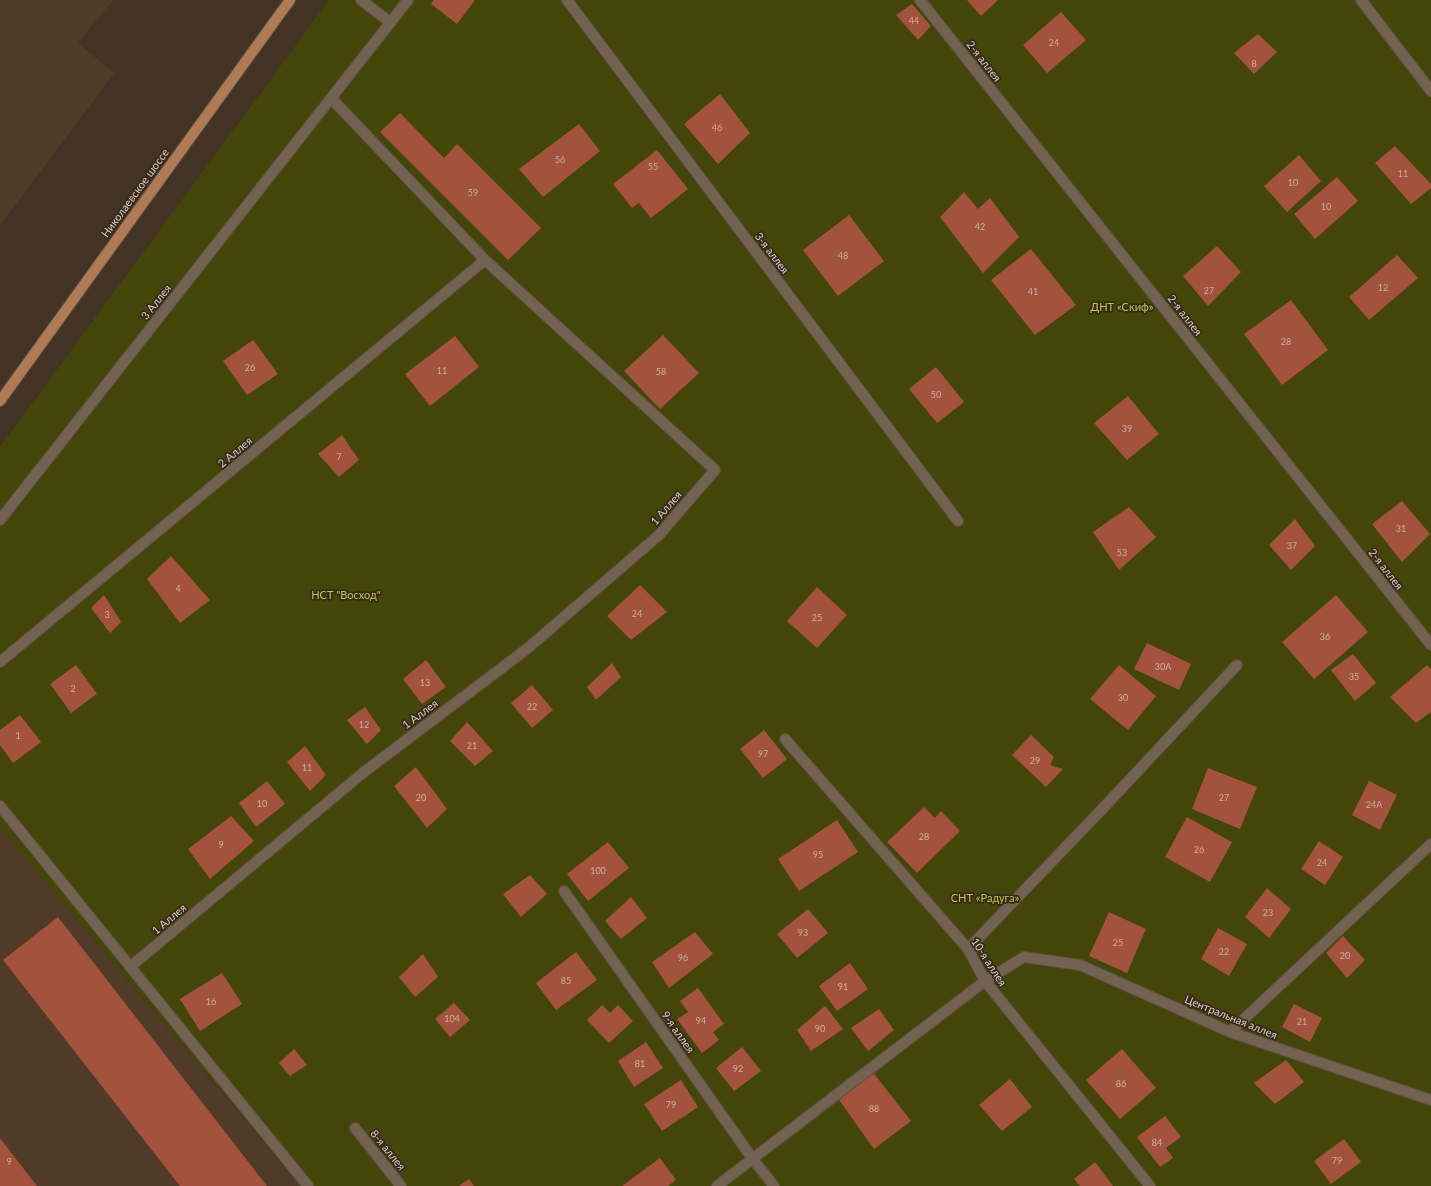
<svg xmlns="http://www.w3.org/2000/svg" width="1431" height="1186" font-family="Lato,sans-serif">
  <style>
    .built { fill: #4f3b27 }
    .green { fill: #444509 }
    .building { fill: #a3523e }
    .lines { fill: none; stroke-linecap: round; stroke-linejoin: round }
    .minor-casing { stroke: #5d5144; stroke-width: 12 }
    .major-casing { stroke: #5d5144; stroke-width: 12 }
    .minor { stroke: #736252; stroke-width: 10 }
    .major { stroke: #b07a54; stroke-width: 10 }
    .labels { text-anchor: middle; stroke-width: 3.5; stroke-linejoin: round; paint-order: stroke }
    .number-label { font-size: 9px; fill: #ccb0a5 }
    .street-label { font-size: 11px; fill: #dad0c7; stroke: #38291a }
    .park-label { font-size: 11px; fill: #c3c74f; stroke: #38291a }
  </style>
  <rect width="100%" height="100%" fill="#423324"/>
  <path class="built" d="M0 0H113L78 43 114 73 0 225Z
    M0 828 244 1119 301 1186H0Z"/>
  <path class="green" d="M329 0H1431V1186H301L0 828V447Z"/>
  <path class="building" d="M434 0H475L457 24 431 4Z
    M967 0H998L981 16Z
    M912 4 931 26 918 40 896 15Z
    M1061 12 1086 40 1047 73 1023 45Z
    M1258 34 1277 52 1254 74 1234 53Z
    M720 94 750 133 718 164 684 124Z
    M400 113 444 158 457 144 541 228 508 260 380 132Z
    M579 124 600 151 543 197 519 169Z
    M1395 146 1431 184V188L1411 204 1375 163Z
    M657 150 688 189 651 218 639 203 632 208 613 184Z
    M1299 155 1321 181 1287 212 1264 186Z
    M1337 177 1358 201 1315 239 1294 214Z
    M964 192 978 209 990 198 1019 237 983 273 940 217Z
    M849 215 884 261 838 296 803 250Z
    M1217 246 1241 272 1208 306 1183 276Z
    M1031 249 1076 305 1035 335 991 280Z
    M1397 255 1418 278 1369 320 1349 297Z
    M1291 300 1328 350 1282 385 1244 334Z
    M663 335 699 373 660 409 624 371Z
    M455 336 479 367 430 406 405 374Z
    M253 340 278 374 247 395 223 361Z
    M936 367 964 402 937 423 909 389Z
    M1128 396 1159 434 1127 460 1094 423Z
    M342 435 359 460 339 477 318 454Z
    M1402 501 1430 534 1402 562 1372 524Z
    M1129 507 1156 537 1119 570 1093 532Z
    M1295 519 1315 546 1291 570 1269 545Z
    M171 556 210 600 180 623 147 579Z
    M640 585 667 612 631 640 607 616Z
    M817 587 847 615 817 648 787 621Z
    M104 595 121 622 110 633 91 608Z
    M1336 595 1368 632 1314 679 1282 642Z
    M1147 643 1191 664 1179 690 1134 669Z
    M1353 654 1376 683 1355 701 1331 670Z
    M426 660 446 687 422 704 403 679Z
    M612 663 621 677 596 700 587 687Z
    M76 665 97 694 71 713 50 684Z
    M1119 665 1156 696 1128 730 1090 699Z
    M1427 665 1431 669V712L1416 723 1390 697Z
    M532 685 553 710 532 728 511 703Z
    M365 707 381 730 367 744 347 720Z
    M20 715 41 742 13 763 0 745V730Z
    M467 722 493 751 475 766 450 741Z
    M764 730 787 759 763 778 740 749Z
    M1031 735 1054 757 1050 765 1063 769 1046 787 1012 755Z
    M305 746 326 775 310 791 287 762Z
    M416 767 447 809 427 828 394 786Z
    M1208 768 1257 787 1240 829 1192 809Z
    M267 781 285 804 256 827 239 803Z
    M1369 781 1397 795 1380 830 1352 815Z
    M924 807 935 818 941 811 960 831 917 873 887 842Z
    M231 816 254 841 210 879 188 849Z
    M1187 817 1232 842 1210 882 1165 857Z
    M837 820 858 852 799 891 778 859Z
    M1319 841 1343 857 1325 885 1301 869Z
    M608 842 629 868 588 901 567 874Z
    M530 875 547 894 521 917 503 894Z
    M1267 888 1291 909 1269 938 1245 917Z
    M631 897 647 918 621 939 605 921Z
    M808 909 828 933 797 958 777 934Z
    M1109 912 1146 929 1127 973 1089 956Z
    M58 917 267 1186H180L3 960Z
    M1218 928 1247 944 1229 976 1201 959Z
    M695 932 713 954 669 988 652 962Z
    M1343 936 1365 960 1347 978 1326 953Z
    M576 952 597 980 556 1010 536 983Z
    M423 954 438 977 415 997 399 977Z
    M850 963 868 989 837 1011 819 986Z
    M222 973 242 1004 200 1031 180 999Z
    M698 988 724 1024 713 1032 719 1040 702 1053 677 1019 688 1012 680 1001Z
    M454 1003 470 1020 450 1037 435 1019Z
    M1294 1004 1322 1018 1310 1042 1282 1027Z
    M602 1005 610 1013 618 1005 633 1021 609 1043 587 1020Z
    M825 1006 843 1029 811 1051 797 1030Z
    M879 1009 894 1030 868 1051 851 1028Z
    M646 1042 663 1068 634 1087 618 1061Z
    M742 1047 761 1071 734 1091 716 1068Z
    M294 1049 307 1065 290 1076 279 1063Z
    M1122 1049 1156 1088 1120 1119 1086 1080Z
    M1286 1060 1304 1082 1275 1104 1254 1083Z
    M872 1071 911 1121 874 1149 837 1097Z
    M1010 1079 1032 1107 1002 1131 979 1105Z
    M681 1080 698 1107 662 1131 644 1104Z
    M1165 1116 1181 1137 1166 1148 1173 1158 1160 1167 1137 1137Z
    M0 1138 37 1186H0Z
    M1344 1139 1361 1162 1331 1184 1314 1161Z
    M660 1158 676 1180 668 1186H622Z
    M1095 1162 1113 1186H1080L1074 1179Z
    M469 1179 474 1186H459Z"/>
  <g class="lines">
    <g class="minor-casing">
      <path id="minor" d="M361 0 390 22
        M567 0 958 521
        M920 0 1431 645
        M1361 0 1431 91
        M0 520 408 0
        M0 662 485 260
        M785 739 968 949 985 981 1150 1186
        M0 806 308 1186
        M564 891 752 1158 774 1186
        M968 949 1106 805 1237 665
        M130 967 364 772 528 648 659 535 715 470 485 260 331 98
        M1230 1032 1431 844
        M355 1128 401 1186
        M717 1186 985 981 1024 957 1080 965 1230 1032 1431 1100"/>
    </g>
    <g class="major-casing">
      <path id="major" d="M0 401 290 0"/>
    </g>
    <use href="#minor" class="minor"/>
    <use href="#major" class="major"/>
  </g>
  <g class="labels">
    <g class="number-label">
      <text x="914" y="24">44</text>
      <text x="1054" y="46">24</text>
      <text x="1254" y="67">8</text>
      <text x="717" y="131">46</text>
      <text x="560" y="163">56</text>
      <text x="653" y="170">55</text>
      <text x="1403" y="177">11</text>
      <text x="1293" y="186">10</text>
      <text x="473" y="196">59</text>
      <text x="1326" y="210">10</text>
      <text x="980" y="230">42</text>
      <text x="843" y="259">48</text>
      <text x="1383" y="291">12</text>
      <text x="1209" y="294">27</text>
      <text x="1033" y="295">41</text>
      <text x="1286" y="345">28</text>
      <text x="250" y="371">26</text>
      <text x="442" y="374">11</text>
      <text x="661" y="375">58</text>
      <text x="936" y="398">50</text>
      <text x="1127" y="432">39</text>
      <text x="339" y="460">7</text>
      <text x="1401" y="532">31</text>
      <text x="1292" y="549">37</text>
      <text x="1122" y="556">53</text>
      <text x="178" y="592">4</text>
      <text x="637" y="617">24</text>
      <text x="107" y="618">3</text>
      <text x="817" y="621">25</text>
      <text x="1325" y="640">36</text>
      <text x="1163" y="670">30А</text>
      <text x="1354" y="680">35</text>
      <text x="425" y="686">13</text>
      <text x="73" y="692">2</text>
      <text x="1123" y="701">30</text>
      <text x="532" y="710">22</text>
      <text x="364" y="728">12</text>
      <text x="18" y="739">1</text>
      <text x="472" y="749">21</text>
      <text x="763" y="757">97</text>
      <text x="1035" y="764">29</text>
      <text x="307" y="771">11</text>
      <text x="421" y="801">20</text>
      <text x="1224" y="801">27</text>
      <text x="262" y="807">10</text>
      <text x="1374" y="808">24А</text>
      <text x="924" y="840">28</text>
      <text x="221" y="848">9</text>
      <text x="1199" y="853">26</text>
      <text x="818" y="858">95</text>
      <text x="1322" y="866">24</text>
      <text x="598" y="874">100</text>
      <text x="1268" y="916">23</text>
      <text x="803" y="936">93</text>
      <text x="1118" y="946">25</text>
      <text x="1224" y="955">22</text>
      <text x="1345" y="959">20</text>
      <text x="683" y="961">96</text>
      <text x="566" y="984">85</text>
      <text x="843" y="990">91</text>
      <text x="211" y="1005">16</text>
      <text x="452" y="1022">104</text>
      <text x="701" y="1024">94</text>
      <text x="1302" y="1025">21</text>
      <text x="820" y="1032">90</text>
      <text x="640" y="1067">81</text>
      <text x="738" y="1072">92</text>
      <text x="1121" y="1087">86</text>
      <text x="671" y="1108">79</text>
      <text x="874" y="1112">88</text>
      <text x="1157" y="1146">84</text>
      <text x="1337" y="1164">79</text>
      <text x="9" y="1165">9</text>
    </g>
    <g class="street-label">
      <text transform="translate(984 61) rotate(52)" y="4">2-я аллея</text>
      <text transform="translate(135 193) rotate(-54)" y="4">Николаевское шоссе</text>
      <text transform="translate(772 253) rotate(53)" y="4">3-я аллея</text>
      <text transform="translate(156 302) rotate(-52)" y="4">3 Аллея</text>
      <text transform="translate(1185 315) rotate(52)" y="4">2-я аллея</text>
      <text transform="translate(235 452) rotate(-40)" y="4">2 Аллея</text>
      <text transform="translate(666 508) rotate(-49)" y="4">1 Аллея</text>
      <text transform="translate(1386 569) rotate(52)" y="4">2-я аллея</text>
      <text transform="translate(420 714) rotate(-37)" y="4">1 Аллея</text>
      <text transform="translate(169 919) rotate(-40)" y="4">1 Аллея</text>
      <text transform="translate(989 962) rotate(57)" y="4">10-я аллея</text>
      <text transform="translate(1231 1017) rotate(22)" y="4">Центральная аллея</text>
      <text transform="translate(678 1032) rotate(55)" y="4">9-я аллея</text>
      <text transform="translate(388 1150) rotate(51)" y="4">8-я аллея</text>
    </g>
    <g class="park-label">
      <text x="1122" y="311">ДНТ «Скиф»</text>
      <text x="346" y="599">НСТ "Восход"</text>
      <text x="985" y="902">СНТ «Радуга»</text>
    </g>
  </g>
</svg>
